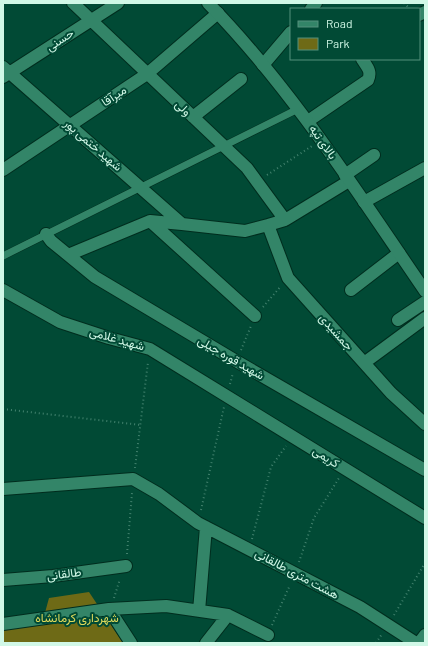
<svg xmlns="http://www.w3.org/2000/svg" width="428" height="646" font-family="Barlow,Vazirmatn,sans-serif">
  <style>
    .green { fill: #6e6a16 }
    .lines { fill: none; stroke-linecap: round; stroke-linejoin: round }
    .lane-casing { stroke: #002d1e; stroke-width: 8 }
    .street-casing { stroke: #002d1e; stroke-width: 14 }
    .secondary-casing { stroke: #002d1e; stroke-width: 14 }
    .path { stroke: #43826e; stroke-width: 2; stroke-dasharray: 1 3; stroke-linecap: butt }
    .lane { stroke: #338568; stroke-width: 7 }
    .street { stroke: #338568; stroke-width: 12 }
    .secondary { stroke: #338568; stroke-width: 12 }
    .labels { text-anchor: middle; stroke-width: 4; stroke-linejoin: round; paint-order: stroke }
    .street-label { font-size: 12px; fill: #d1f8e7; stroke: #014a35 }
    .park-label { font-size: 12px; fill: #dfd95b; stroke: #014a35 }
  </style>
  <rect width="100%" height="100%" fill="#014a35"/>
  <path class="green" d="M89 592 123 643H3V626L43 620 49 598Z"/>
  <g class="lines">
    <g class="lane-casing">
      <path id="lane" d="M3 256 298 109"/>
    </g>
    <g class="street-casing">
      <path id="street" d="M73 3 247 168 285 220
        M311 9 316 3
        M419 15 425 12
        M263 65 291 32
        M3 67 182 224
        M3 77 118 3
        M193 117 241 79
        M308 121 368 80C372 71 367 67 362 59
        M3 170 147 74 218 13
        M345 175 374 155
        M364 202 425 168
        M150 221 255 316
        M268 225 288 278 391 393 425 424
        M46 234 51 241 95 277 236 361 425 470
        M68 255 150 221 182 224 245 231 268 225 285 220 349 181
        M3 290 60 322 109 338 150 349 425 518
        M351 290 399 253
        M398 320 425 302
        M364 363 425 318
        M3 489 133 479 159 494 198 523 360 607 416 643
        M3 580 53 576 126 566
        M109 609 131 643
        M199 611 206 527
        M3 624 109 609 166 606 228 615 268 635
        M206 643 228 615
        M419 643 425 635"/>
    </g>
    <g class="secondary-casing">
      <path id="secondary" d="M208 3C292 89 357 192 425 291"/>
    </g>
    <path class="path" d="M404 3 409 8
      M267 175 312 146
      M263 307 281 286
      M241 350 251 326
      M230 384 233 373
      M3 409 141 425
      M135 468 148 362
      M201 510 224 407
      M252 539 271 467 286 446
      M127 554 132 493
      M299 562 314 518 339 478
      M114 598 120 579
      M394 615 425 563
      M272 625 290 585
      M376 643 382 634"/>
    <use href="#lane" class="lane"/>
    <use href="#street" class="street"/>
    <use href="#secondary" class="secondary"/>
  </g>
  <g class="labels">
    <g class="street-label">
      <text transform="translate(60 40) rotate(-33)" y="4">حسنی</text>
      <text transform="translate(114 96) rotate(-34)" y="4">میرآقا</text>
      <text transform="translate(183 108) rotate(43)" y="4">ولی</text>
      <text transform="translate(323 142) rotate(55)" y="4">بالای تپه</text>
      <text transform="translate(93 145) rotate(41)" y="4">شهید ختمی پور</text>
      <text transform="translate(336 332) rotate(48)" y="4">جمشیدی</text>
      <text transform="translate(117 339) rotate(16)" y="4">شهید غلامی</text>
      <text transform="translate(231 358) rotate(30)" y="4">شهید قوره جیلی</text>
      <text transform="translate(326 457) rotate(32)" y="4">کریمی</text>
      <text transform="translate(64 574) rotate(-7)" y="4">طالقانی</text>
      <text transform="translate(297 574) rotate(28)" y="4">هشت متری طالقانی</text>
    </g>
    <g class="park-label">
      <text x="77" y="622">شهرداری کرمانشاه</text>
    </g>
  </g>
  <rect width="428" height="646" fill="none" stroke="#d1f8e7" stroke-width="8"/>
  <rect x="290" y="8" width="130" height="52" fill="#014a35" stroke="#54907c"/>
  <rect x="298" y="21" width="20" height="6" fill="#338568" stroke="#54907c"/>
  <text x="326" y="28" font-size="12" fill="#d1f8e7">Road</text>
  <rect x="298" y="38" width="20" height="12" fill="#6e6a16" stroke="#54907c"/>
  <text x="326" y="48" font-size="12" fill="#d1f8e7">Park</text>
</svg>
